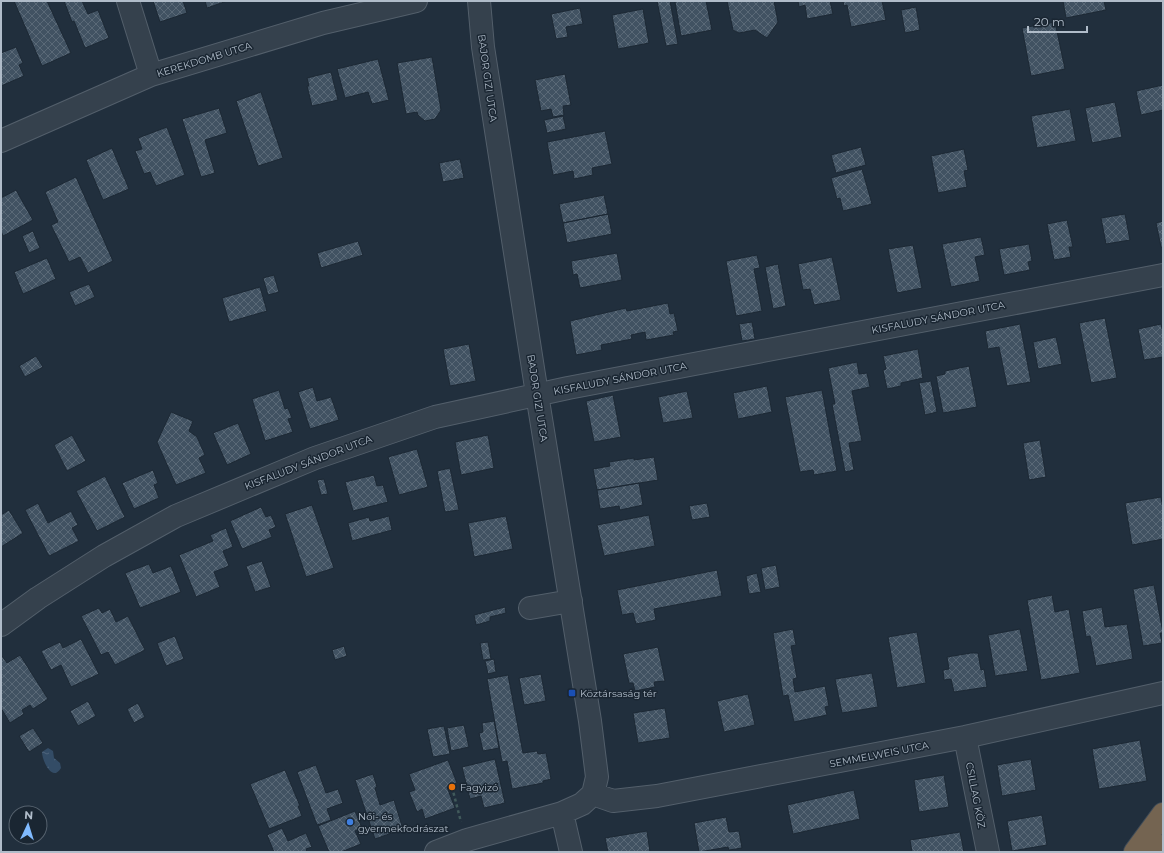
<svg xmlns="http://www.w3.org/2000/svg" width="1164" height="853" font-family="Montserrat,sans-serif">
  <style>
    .water { fill: url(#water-ripples) }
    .building { fill: url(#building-cross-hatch); stroke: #1c2834 }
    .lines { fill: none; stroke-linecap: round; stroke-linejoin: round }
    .minor-casing { stroke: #535f6b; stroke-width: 24 }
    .highway-casing { stroke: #404c58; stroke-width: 24 }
    .path { stroke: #415a5b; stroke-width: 2.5; stroke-dasharray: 3 3; stroke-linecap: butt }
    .minor { stroke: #35414d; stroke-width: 22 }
    .highway { stroke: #746451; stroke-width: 22 }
    .transit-dot { fill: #1a4fb4; stroke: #1a2632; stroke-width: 1.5 }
    .food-dot { fill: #e8710a; stroke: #1a2632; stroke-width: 1.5 }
    .shop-dot { fill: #3f7fe0; stroke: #1a2632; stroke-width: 1.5 }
    .labels { text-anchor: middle; stroke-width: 3; stroke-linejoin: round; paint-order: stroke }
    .street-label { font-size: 10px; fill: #b0bcc9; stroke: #1a2632 }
    .poi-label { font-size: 10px; fill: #b0bcc9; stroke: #1a2632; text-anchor: start }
  </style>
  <defs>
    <pattern id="water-ripples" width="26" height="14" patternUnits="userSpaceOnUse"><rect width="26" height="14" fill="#334c66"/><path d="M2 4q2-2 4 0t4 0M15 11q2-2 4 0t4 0" fill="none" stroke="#4e647b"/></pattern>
    <pattern id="building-cross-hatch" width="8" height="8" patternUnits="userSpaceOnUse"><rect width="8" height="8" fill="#415262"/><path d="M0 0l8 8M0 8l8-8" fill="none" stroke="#5a6977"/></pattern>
  </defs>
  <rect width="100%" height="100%" fill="#212f3d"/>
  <path class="water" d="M48 748 53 751 54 758 60 763 61 768C52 783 42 760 42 752Z"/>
  <path class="building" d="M14 1H47L71 53 42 66Z
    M64 1H82L88 14 98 10 109 38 85 48 74 21 72 22Z
    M153 1H183L187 13 160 22Z
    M205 1H227L207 8Z
    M657 1H670L678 44 666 46Z
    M679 1H706L712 30 681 36 675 2Z
    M727 1H774L778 22 767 38 755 30 739 33 733 30Z
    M798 1H830L833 14 807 19 805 5 799 7Z
    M843 1H882L886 20 851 27 847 5 844 6Z
    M1063 1H1104L1106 10 1066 18Z
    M916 7 920 30 905 33 901 10Z
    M580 8 583 24 566 27 568 37 556 39 551 14Z
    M643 9 649 43 618 49 612 15Z
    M1055 22 1065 69 1031 76 1022 28Z
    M16 47 23 63 19 65 24 76 1 86V53Z
    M432 57 441 110 435 119 425 121 418 115 417 112 406 114 397 63Z
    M378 59 389 100 372 104 368 92 345 98 337 69Z
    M331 72 338 100 312 106 307 86H309L307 78Z
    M565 74 571 105 563 106 564 115 553 117 551 109 541 111 535 80Z
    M1163 85V110L1141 115 1136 91Z
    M261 92 283 158 258 166 236 101Z
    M1115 102 1122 137 1092 143 1085 108Z
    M219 108 227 133 205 140 215 173 201 177 182 119Z
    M1070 109 1076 141 1037 148 1031 116Z
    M563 116 566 129 547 133 544 120Z
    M167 127 185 175 156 186 150 172 144 174 135 151 142 149 138 138Z
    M605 131 612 164 592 168 593 175 574 179 573 171 553 175 547 142Z
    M861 147 866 165 836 173 831 155Z
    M112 148 129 189 103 200 86 160Z
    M964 149 968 170 964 171 967 187 938 193 931 156Z
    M460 159 464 178 443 182 439 163Z
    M862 169 872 204 843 211 840 198 837 199 831 178Z
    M76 177 113 261 88 273 80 257 69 262 51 225 58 222 45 192Z
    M16 190 33 220 3 236 1 231V198Z
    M604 195 608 214 563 223 559 204Z
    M608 214 612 234 567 243 563 223Z
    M1125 214 1130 240 1106 244 1101 218Z
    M1067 220 1073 247H1069L1071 257 1054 260 1047 224Z
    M1163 221V247H1161L1156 223Z
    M33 231 40 248 29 253 22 236Z
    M981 237 985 255 975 257 980 281 951 287 942 244Z
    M358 241 363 255 321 268 317 253Z
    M1029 244 1032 261 1028 262 1030 270 1004 275 999 249Z
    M913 245 922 288 897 293 888 249Z
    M617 253 622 280 580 288 577 274 573 275 571 261Z
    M757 255 760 268 754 269 762 311 736 316 726 261Z
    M832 257 841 300 814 305 810 289 803 290 798 264Z
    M47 258 56 279 23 294 14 272Z
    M778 264 786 306 773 309 765 267Z
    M274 275 279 292 268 295 263 278Z
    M89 284 95 297 75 306 69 292Z
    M260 287 267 311 229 322 222 298Z
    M668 303 670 314 674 313 678 331 673 332 674 335 646 340 645 332 631 335 632 339 601 345 602 350 576 355 570 321 626 308 627 311Z
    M1105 318 1117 378 1091 383 1079 323Z
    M752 322 755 339 742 341 739 324Z
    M1020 324 1031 382 1007 386 999 347 988 349 985 331Z
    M1161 324 1163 333V357L1144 360 1138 329Z
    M1056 337 1062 364 1038 369 1033 342Z
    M469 344 476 381 450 386 443 349Z
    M918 349 923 378 901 383V386L887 389 883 370 886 369 883 356Z
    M36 356 43 367 25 377 19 366Z
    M857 362 859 374 867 373 870 387 852 391 862 441 849 443 854 470 845 472 832 404H835L828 368Z
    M969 366 977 407 943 413 936 376 945 374V371Z
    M931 381 937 412 925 415 919 383Z
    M767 386 772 412 738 419 733 393Z
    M313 387 317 401 331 397 339 420 310 429 298 392Z
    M279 390 285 409 288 408 292 418 288 419 293 432 265 441 252 399Z
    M822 390 837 471 814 475 813 470 800 472 785 397Z
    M687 391 693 418 663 423 658 397Z
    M613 395 621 437 594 442 586 401Z
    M171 412 193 421 189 431 197 437 205 455 199 458 206 473 176 485 157 442Z
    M238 423 251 454 227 465 213 433Z
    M72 435 86 461 67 471 54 445Z
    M488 435 494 468 461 475 455 442Z
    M1040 440 1046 477 1029 480 1023 443Z
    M417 449 428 487 399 495 388 457Z
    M654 457 658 480 597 490 593 469 610 466 609 462 634 458V460Z
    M450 468 459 510 445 512 437 471Z
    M153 470 158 483 154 485 159 498 134 509 122 483Z
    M374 475 377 486 383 485 388 502 353 511 345 482Z
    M105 476 125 517 97 531 76 491Z
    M324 479 328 494 321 495 317 480Z
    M639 483 643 505 620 510 619 506 600 509 597 490Z
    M1161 497 1163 510V539L1132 545 1125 503Z
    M38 503 48 523 71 511 78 525 72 528 79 541 49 556 25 510Z
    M707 503 710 517 692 520 689 506Z
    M312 505 334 568 306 577 285 514Z
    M261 507 266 517 271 515 276 527 269 530 272 537 242 549 230 521Z
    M9 510 23 533 1 547V515Z
    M649 515 655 546 604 556 597 525Z
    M389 516 392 530 352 541 348 523 369 517 370 521Z
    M506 516 513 549 474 557 468 523Z
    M226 528 233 547 223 551 229 566 214 572 220 587 196 597 179 555 213 541 210 535Z
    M262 561 271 587 255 592 246 566Z
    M149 564 153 573 171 566 181 592 140 608 125 573Z
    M776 565 780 587 765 590 761 568Z
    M717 570 722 596 654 609 656 620 636 624 633 613 622 615 617 590Z
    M757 573 761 592 749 594 746 576Z
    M1154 585 1163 633H1160L1162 643 1143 646 1133 589Z
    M1052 595 1055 612 1069 609 1080 673 1041 680 1027 600Z
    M505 607 506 613 490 617V621L476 625 474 615Z
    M1102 607 1105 627 1127 624 1133 659 1096 666 1090 636 1086 637 1082 611Z
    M99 608 102 613 110 609 116 622 128 616 145 650 115 665 108 652 101 655 81 616Z
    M793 629 796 645 791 646 797 678 793 679 795 692 825 686 829 706 825 707 827 715 794 722 788 695 783 696 773 633Z
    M1020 629 1028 671 995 676 988 635Z
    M917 632 926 683 897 688 888 637Z
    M175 636 184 659 166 666 157 643Z
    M81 639 99 674 71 687 61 665 51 670 41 651 60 642 63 648Z
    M488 642 491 659 483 660 480 643Z
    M344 646 347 656 335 660 332 650Z
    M658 647 665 681 654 682 655 687 635 691 633 683H629L623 654Z
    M971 653H978L981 670 984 669 987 687 954 692 951 679 944 680 943 670 949 669 947 657Z
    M20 655 48 699 33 709 30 705 22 710 24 714 10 723 1 708V657L2 656 7 663Z
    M494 659 496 672 488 674 485 661Z
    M872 673 878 707 842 713 835 679Z
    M541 674 546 701 524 705 519 678Z
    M508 675 523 753 537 751 538 754 546 753 551 779 543 781V783L512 789 507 761 502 762 487 679Z
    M748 694 755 725 724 732 717 701Z
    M88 701 96 716 78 726 70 711Z
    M138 703 145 717 134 723 127 709Z
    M665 708 670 738 638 743 633 713Z
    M494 721 499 748 483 751 479 733 483 732 482 723Z
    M464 725 469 747 451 751 447 728Z
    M444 726 450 754 433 757 427 729Z
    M33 728 43 743 29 752 19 736Z
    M1140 740 1147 781 1099 789 1092 749Z
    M495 759 505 803 484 808 481 796 470 799 462 767Z
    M1031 759 1036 790 1002 796 997 765Z
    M448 760 457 783 447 787 455 808 425 819 422 809 417 812 409 792 415 790 409 774Z
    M316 765 326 793 338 789 343 803 327 809 331 820 317 825 297 772Z
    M285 770 300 806H298L302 816 269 829 250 784Z
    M373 774 377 787 375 788 380 805 394 800 403 829 375 839 355 780Z
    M944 775 949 807 919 812 914 780Z
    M854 790 860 819 793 834 787 805Z
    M355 811 362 828 355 831 361 844 341 852H329L318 826Z
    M1042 815 1047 845 1012 851 1007 821Z
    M726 817 729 832 739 831 742 848 729 850 728 847 699 852 694 823Z
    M282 828 288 841 306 833 312 847 306 849 307 852H274L267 835Z
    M647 831 650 852H608L605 838Z
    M960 832 964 852H912L910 840Z"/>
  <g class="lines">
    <g class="minor-casing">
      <path id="minor" d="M128 1 151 75
        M479 1 483 47 537 394 590 721 597 777 593 794
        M1 141 151 75 323 23 416 1
        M530 608 571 601
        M1 625 38 598 104 556 176 516 315 458 435 417 568 388 1163 275
        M965 737 988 852
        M593 794 613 801 657 796 965 737 1163 693
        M562 813 571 852
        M436 852 467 840 562 813 582 804 593 794"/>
    </g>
    <g class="highway-casing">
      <path id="highway" d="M1135 852 1163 814
        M1158 852 1163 846"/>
    </g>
    <path class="path" d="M452 787 461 822"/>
    <use href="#minor" class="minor"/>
    <use href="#highway" class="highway"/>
  </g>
  <rect class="transit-dot" x="568" y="689" width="8" height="8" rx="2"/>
  <circle class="food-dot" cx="452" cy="787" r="4"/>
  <circle class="shop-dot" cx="350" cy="822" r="4"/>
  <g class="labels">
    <g class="street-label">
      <text transform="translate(204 59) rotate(-17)" y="4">KEREKDOMB UTCA</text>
      <text transform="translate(488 78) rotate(82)" y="4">BAJOR GIZI UTCA</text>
      <text transform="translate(938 317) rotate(-11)" y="4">KISFALUDY SÁNDOR UTCA</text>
      <text transform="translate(620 378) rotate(-11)" y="4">KISFALUDY SÁNDOR UTCA</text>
      <text transform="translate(538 398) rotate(81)" y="4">BAJOR GIZI UTCA</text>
      <text transform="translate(308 462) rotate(-21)" y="4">KISFALUDY SÁNDOR UTCA</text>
      <text transform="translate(879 754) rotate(-11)" y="4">SEMMELWEIS UTCA</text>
      <text transform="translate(976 795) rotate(79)" y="4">CSILLAG KÖZ</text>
    </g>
    <g class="poi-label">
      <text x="580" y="697">Köztársaság tér</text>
      <text x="460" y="791">Fagyizó</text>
      <text x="358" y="820">Női- és<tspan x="358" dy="12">gyermekfodrászat</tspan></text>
    </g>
  </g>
  <rect width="1164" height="853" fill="none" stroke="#b0bcc9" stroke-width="4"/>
  <g transform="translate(28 825) rotate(4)"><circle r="19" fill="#1a2632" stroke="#56626e"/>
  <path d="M0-3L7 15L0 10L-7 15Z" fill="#7fbaff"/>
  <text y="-6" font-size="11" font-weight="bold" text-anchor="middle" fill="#b0bcc9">N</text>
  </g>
  <path d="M1028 26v6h59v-6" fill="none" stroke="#b0bcc9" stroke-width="2"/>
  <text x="1034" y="26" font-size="12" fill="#b0bcc9" stroke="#1a2632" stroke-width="3" paint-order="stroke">20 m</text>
</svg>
